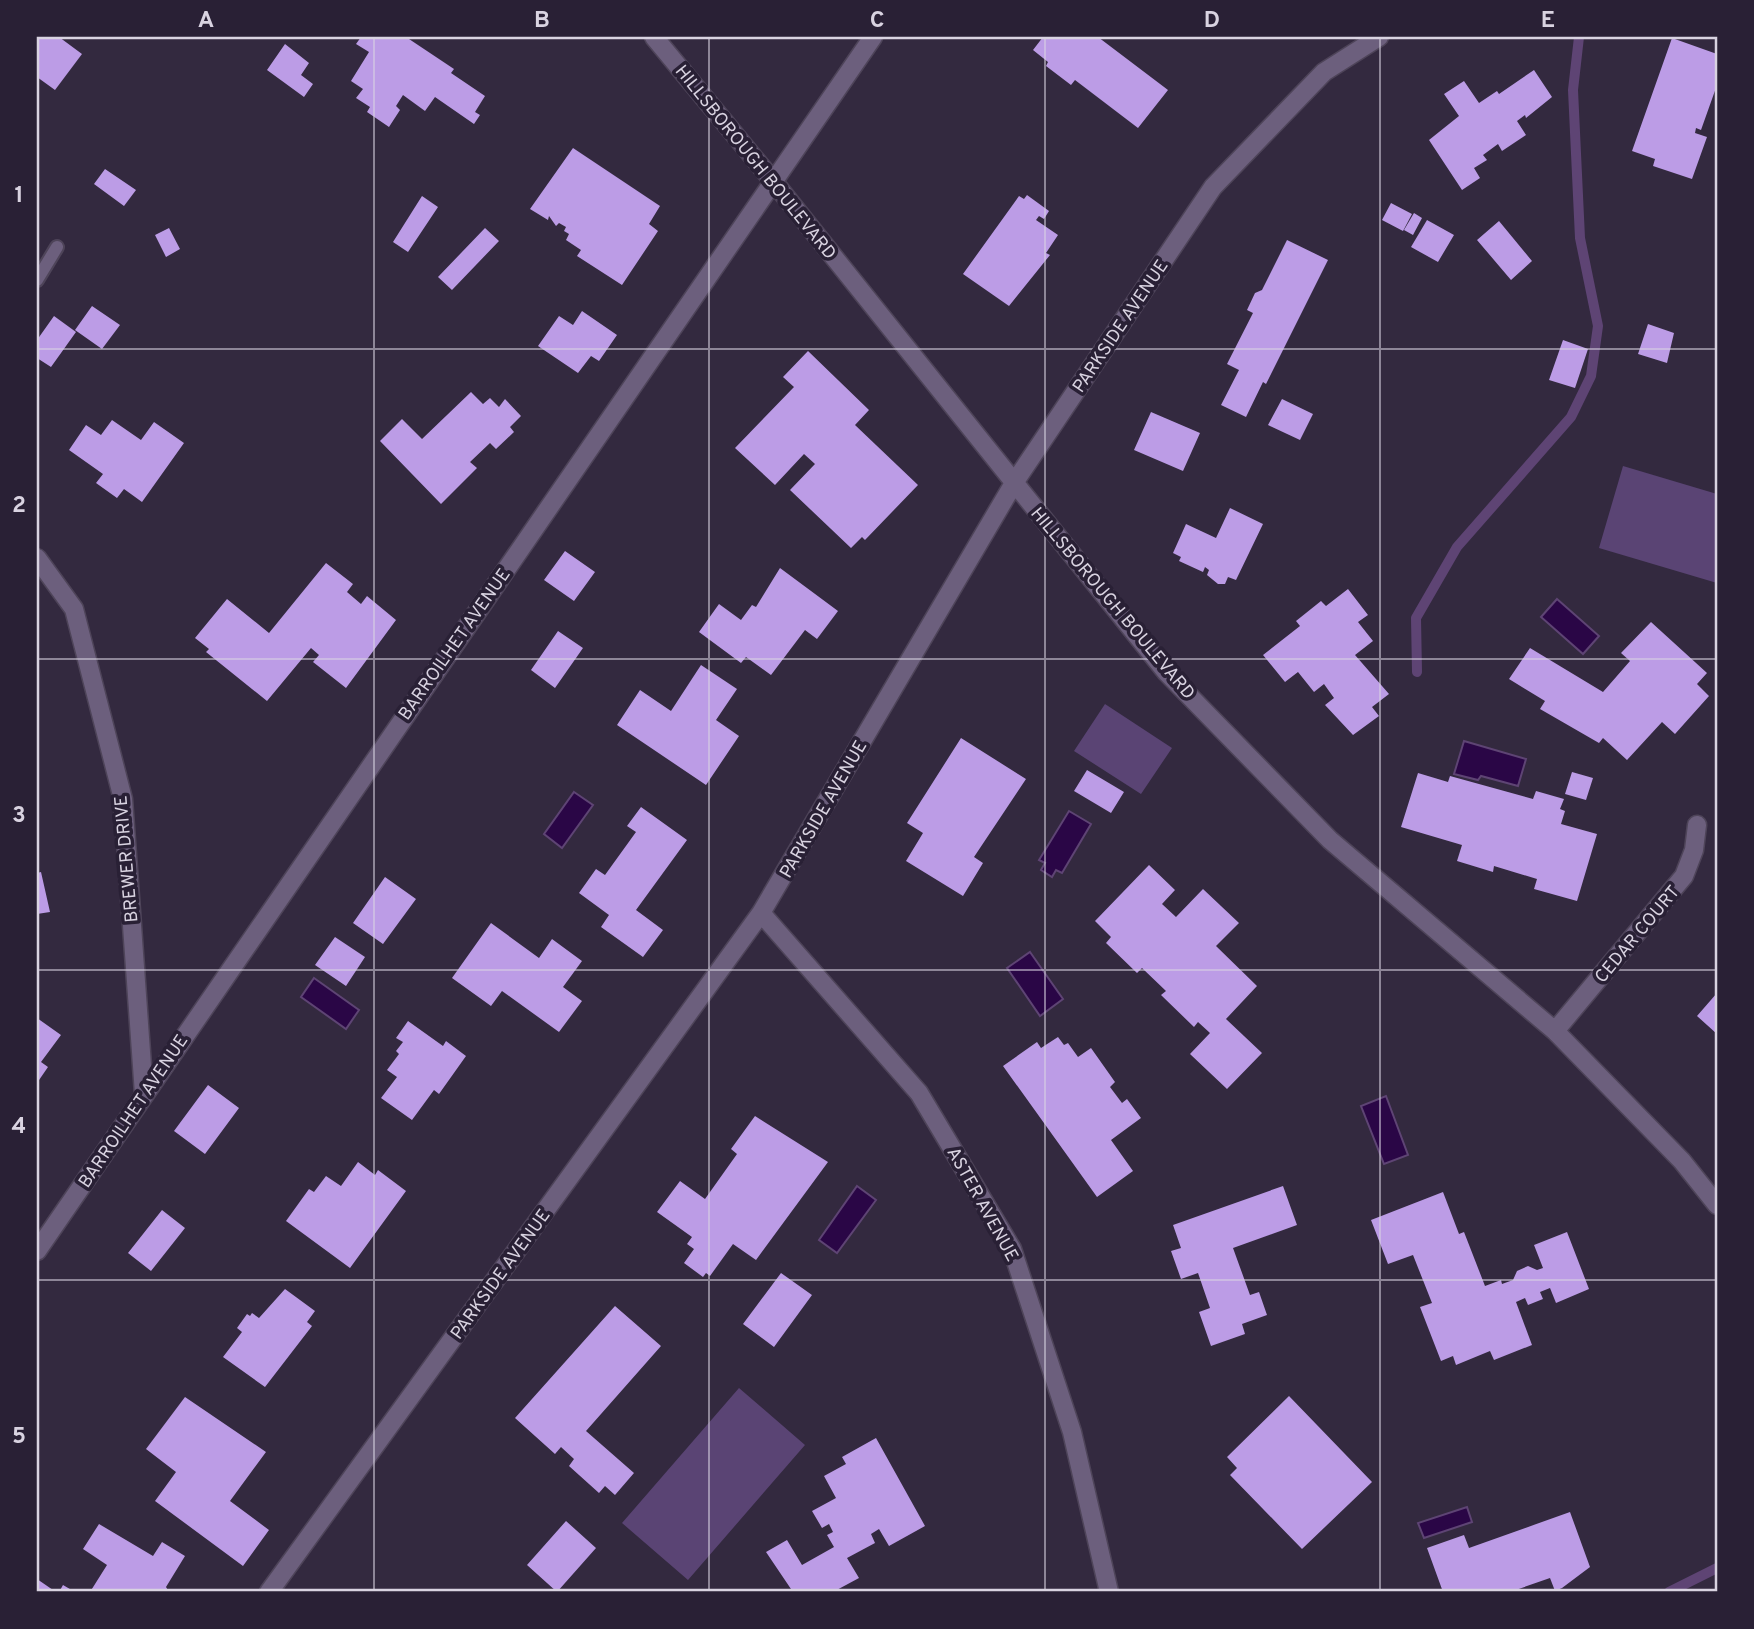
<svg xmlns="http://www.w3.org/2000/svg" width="1754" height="1629" font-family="Overpass,sans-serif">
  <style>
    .green { fill: #5a4474 }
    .water { fill: #2a0646; stroke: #5e4474; stroke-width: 2 }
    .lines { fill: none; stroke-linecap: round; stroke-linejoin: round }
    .stream { stroke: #5e4474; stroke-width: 10 }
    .building { fill: #bc9ce6 }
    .service-casing { stroke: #4e4459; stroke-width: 16 }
    .minor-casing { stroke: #4e4459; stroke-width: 21 }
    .service { stroke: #6c5f7d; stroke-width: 12 }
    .minor { stroke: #6c5f7d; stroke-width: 18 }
    .grid { fill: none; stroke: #d9d3e1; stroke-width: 2; stroke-opacity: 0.55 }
    .labels { text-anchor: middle; stroke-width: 7; stroke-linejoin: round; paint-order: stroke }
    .street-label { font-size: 18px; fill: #d9d3e1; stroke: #292035 }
    .neatline { fill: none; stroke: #d9d3e1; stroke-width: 2.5 }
    .grid-label { font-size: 23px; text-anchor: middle; font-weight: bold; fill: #d9d3e1 }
  </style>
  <rect width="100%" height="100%" fill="#33293f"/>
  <path class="green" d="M1623 466 1717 494V583L1599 548Z
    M1105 704 1172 748 1141 794 1074 751Z
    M739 1388 805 1445 688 1580 622 1523Z"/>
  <path class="water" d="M1557 599 1599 636 1583 654 1541 617Z
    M1464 741 1526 759 1518 786 1481 776 1478 780 1454 774Z
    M574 792 593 805 562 848 544 834Z
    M1069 811 1091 824 1062 873 1056 870 1052 877 1041 870 1045 863 1039 860Z
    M1030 952 1063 999 1040 1016 1007 968Z
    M314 978 359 1010 346 1029 301 997Z
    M1386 1096 1408 1155 1384 1164 1361 1106Z
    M857 1186 876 1200 837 1253 819 1240Z
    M1467 1507 1472 1522 1424 1538 1418 1523Z"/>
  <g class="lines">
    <path class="stream" d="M1417 672 1416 618 1457 547 1571 417 1591 376 1598 326 1580 238 1573 90 1579 37
      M1669 1592 1717 1568"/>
  </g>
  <path class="building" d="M37 37H59L82 54 55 90 37 77Z
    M361 37H406L454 69 451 73 485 96 475 112 480 115 474 124 435 97 425 111 403 95 396 106 400 110 389 127 367 112 370 107 356 98 363 89 351 81 369 52 356 44Z
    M1043 37H1098L1168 90 1138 128 1075 80 1071 85 1046 66 1048 62 1033 50Z
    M1672 38 1717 54V85L1701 130 1696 128 1695 133 1707 137 1692 179 1653 166 1655 159 1632 151Z
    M285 44 309 63 301 75 313 84 304 97 267 70Z
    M1534 70 1552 97 1526 118 1525 115 1517 121 1526 135 1502 151 1498 144 1483 155 1487 160 1474 168 1480 178 1462 190 1429 140 1459 116 1444 94 1464 81 1479 103 1497 91 1499 94Z
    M573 148 660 206 649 224 658 231 622 285 577 256 581 250 566 240 569 234 564 231 566 227 559 223 556 226 549 216 548 220 530 209Z
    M105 169 136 190 124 206 94 184Z
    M1027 195 1049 211 1044 219 1039 216 1036 220 1058 235 1046 253 1050 255 1009 306 963 274 1019 196 1024 199Z
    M422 196 438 207 408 252 393 242Z
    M1391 203 1412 214 1403 231 1382 220Z
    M1414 213 1422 218 1413 235 1404 230Z
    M1427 220 1454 235 1438 262 1411 247Z
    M1499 221 1532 261 1511 280 1477 240Z
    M169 228 180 249 166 257 155 235Z
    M485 228 499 241 452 290 438 277Z
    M1287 240 1328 260 1266 384 1263 382 1246 417 1221 405 1239 370 1227 364 1253 313 1247 310 1255 293 1262 290Z
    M92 306 120 325 102 349 75 330Z
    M582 311 617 335 599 361 591 356 578 373 538 346 559 316 573 325Z
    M54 316 76 332 51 367 37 358V340Z
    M1648 324 1674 333 1667 363 1638 354Z
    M1563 340 1588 349 1575 388 1549 380Z
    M808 351 869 410 855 425 918 485 865 540 862 537 851 548 790 490 815 464 804 454 775 485 735 448 794 387 783 377Z
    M471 392 483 404 490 398 499 407 505 399 521 416 510 427 514 432 496 449 490 443 470 462 477 468 441 504 380 441 402 419 422 439Z
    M1282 399 1313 414 1300 440 1268 425Z
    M1151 412 1200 433 1183 471 1134 450Z
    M112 420 141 440 154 422 184 443 142 502 124 489 117 498 96 483 103 474 69 450 86 425 101 435Z
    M1230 508 1263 524 1236 580 1228 577 1225 584H1218L1207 575 1209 570 1205 567 1203 572 1179 561 1181 557 1173 553 1186 524 1216 538Z
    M565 551 595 572 574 601 544 580Z
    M326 563 353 584 347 592 361 604 367 596 396 620 346 688 313 662 319 655 311 648 267 701 206 652 209 649 195 638 227 599 269 633Z
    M780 568 838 611 817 639 805 630 771 675 746 657 741 663 699 632 719 604 741 620 752 605 756 607Z
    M1348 589 1368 615 1358 622 1373 641 1355 655 1389 694 1372 707 1379 716 1353 735 1325 705 1334 698 1324 684 1314 692 1298 672 1285 682 1263 655 1300 626 1296 621 1321 601 1326 606Z
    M1651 622 1707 673 1697 684 1709 696 1675 734 1662 722 1627 760 1603 738 1599 743 1540 709 1545 701 1509 679 1530 648 1603 692 1630 661 1621 653Z
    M558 631 583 648 555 688 531 670Z
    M701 665 737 689 716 720 739 736 706 785 617 725 640 690 671 711Z
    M961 738 1026 779 974 857 983 863 963 896 906 861 923 833 907 823Z
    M1087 770 1124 792 1111 813 1074 791Z
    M1572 772 1593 778 1586 800 1565 794Z
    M1418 773 1448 782 1450 776 1533 799 1536 791 1564 799 1560 809 1565 811 1561 824 1597 834 1577 901 1534 889 1537 879 1494 866 1493 872 1457 861 1462 845 1401 827Z
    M641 807 687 840 636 910 663 930 643 957 601 927 609 915 579 893 596 869 605 875 636 832 627 826Z
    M1149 865 1175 890 1162 904 1176 917 1203 889 1239 923 1216 946 1257 986 1226 1019 1262 1053 1227 1089 1190 1054 1210 1033 1198 1022 1194 1027 1161 995 1166 991 1142 968 1137 973 1106 943 1111 937 1095 921Z
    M41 872 50 912 37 914V873Z
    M385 877 416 899 383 944 353 923Z
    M491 923 539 958 552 939 582 961 563 987 582 1001 559 1032 502 991 491 1006 452 978Z
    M335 937 365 957 346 986 315 965Z
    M1717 993V1034L1697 1016Z
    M37 1018 61 1035 41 1062 48 1067 37 1083Z
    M408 1021 443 1046 446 1041 466 1056 439 1094 434 1090 412 1120 381 1098 397 1077 387 1070 399 1054 396 1051 403 1042 396 1038Z
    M1058 1037 1064 1045 1068 1043 1078 1057 1091 1048 1115 1082 1110 1087 1122 1103 1127 1099 1141 1118 1111 1140 1133 1171 1097 1197 1003 1066 1037 1042 1041 1048Z
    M208 1085 239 1108 205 1154 174 1131Z
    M755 1116 828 1162 756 1260 733 1244 710 1276 706 1273 703 1277 684 1263 694 1249 687 1244 692 1237 657 1212 680 1181 705 1199 737 1154 731 1149Z
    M358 1162 375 1175 378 1170 406 1191 350 1268 286 1221 309 1189 314 1192 326 1176 341 1186Z
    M1283 1186 1297 1225 1233 1248 1250 1295 1259 1292 1267 1315 1242 1324 1245 1334 1211 1346 1199 1312 1210 1308 1198 1273 1181 1279 1171 1251 1181 1248 1173 1225Z
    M1443 1192 1459 1234 1464 1232 1485 1286 1501 1280 1502 1284 1513 1280 1517 1271 1528 1266 1537 1270 1543 1268 1534 1245 1567 1232 1589 1289 1556 1303 1550 1288 1540 1292 1543 1299 1528 1305 1525 1298 1516 1302 1532 1345 1494 1360 1490 1351 1456 1365 1453 1356 1441 1361 1420 1307 1432 1303 1413 1255 1388 1264 1371 1220Z
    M162 1210 185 1228 151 1271 128 1253Z
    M781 1273 812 1295 774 1347 743 1324Z
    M285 1289 315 1311 307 1322 312 1326 265 1387 223 1357 242 1332 237 1328 247 1314 250 1316 252 1313 259 1318Z
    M615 1306 661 1346 586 1431 634 1473 615 1495 605 1486 599 1493 569 1466 574 1459 561 1447 555 1454 515 1418Z
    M1289 1396 1372 1482 1302 1549 1230 1475 1237 1468 1227 1457Z
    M185 1397 266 1452 230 1501 269 1530 243 1566 155 1501 176 1472 146 1449Z
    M876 1438 925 1526 889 1546 879 1529 871 1534 875 1543 847 1558 859 1578 833 1592H793L766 1552 787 1540 802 1565 834 1547 827 1535 833 1532 829 1524 822 1528 812 1511 836 1498 824 1476 846 1464 842 1457Z
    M1570 1512 1590 1567 1562 1588 1555 1591 1550 1578 1510 1592H1443L1427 1548 1464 1535 1469 1548Z
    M566 1521 596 1548 557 1592 527 1565Z
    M99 1524 153 1556 162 1542 185 1556 166 1587 169 1592H90L107 1565 83 1549Z
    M37 1579 53 1590 51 1592H37Z
    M63 1585 75 1592H59Z"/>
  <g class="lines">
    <g class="service-casing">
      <path id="service" d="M37 280 57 247"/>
    </g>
    <g class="minor-casing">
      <path id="minor" d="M654 37 773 181 1166 672 1330 840 1555 1031 1682 1161 1717 1205
        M37 558 74 609 123 799 144 1094
        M761 913 919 1093 1012 1249 1072 1432 1109 1592
        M1555 1031 1684 876 1694 850 1697 825
        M37 1251 873 37
        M269 1592 761 913 1014 483 1213 187 1324 72 1379 37"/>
    </g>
    <use href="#service" class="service"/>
    <use href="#minor" class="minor"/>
  </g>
  <path class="grid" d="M374 37V1592M709 37V1592M1045 37V1592M1380 37V1592M37 349H1717M37 659H1717M37 970H1717M37 1280H1717"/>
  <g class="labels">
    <g class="street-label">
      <text transform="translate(756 162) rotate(51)" y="6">HILLSBOROUGH BOULEVARD</text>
      <text transform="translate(1120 326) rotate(-56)" y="6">PARKSIDE AVENUE</text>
      <text transform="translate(1113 603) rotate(50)" y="6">HILLSBOROUGH BOULEVARD</text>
      <text transform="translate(454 644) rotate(-55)" y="6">BARROILHET AVENUE</text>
      <text transform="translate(823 809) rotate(-60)" y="6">PARKSIDE AVENUE</text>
      <text transform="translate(126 859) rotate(-95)" y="6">BREWER DRIVE</text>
      <text transform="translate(1637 934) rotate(-50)" y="6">CEDAR COURT</text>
      <text transform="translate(133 1111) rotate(-56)" y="6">BARROILHET AVENUE</text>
      <text transform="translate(983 1204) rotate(61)" y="6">ASTER AVENUE</text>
      <text transform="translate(500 1274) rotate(-54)" y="6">PARKSIDE AVENUE</text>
    </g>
  </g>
  <rect width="1754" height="1629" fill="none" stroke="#292035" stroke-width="77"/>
  <rect x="38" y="38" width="1678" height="1552" class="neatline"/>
  <g class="grid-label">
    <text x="206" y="27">A</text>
    <text x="542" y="27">B</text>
    <text x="877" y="27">C</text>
    <text x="1212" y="27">D</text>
    <text x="1548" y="27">E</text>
    <text x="19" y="202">1</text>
    <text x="19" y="512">2</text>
    <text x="19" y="822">3</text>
    <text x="19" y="1133">4</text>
    <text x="19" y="1443">5</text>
  </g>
</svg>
